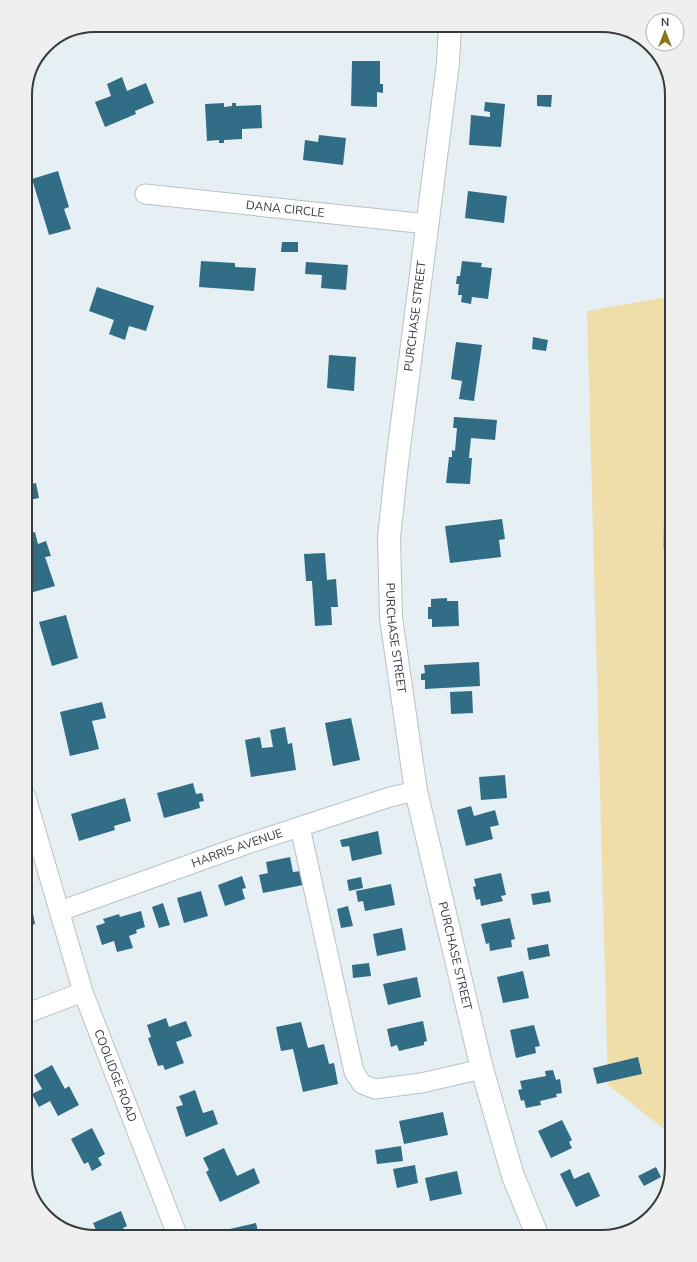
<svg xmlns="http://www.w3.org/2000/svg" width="697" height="1262" font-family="'Nunito Sans',sans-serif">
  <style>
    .green { fill: #efdeaa }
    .water { fill: #92ceeb; stroke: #77a2b7 }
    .building { fill: #326d86 }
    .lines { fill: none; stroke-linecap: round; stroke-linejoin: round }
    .minor-casing { stroke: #b8c2c6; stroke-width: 21 }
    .secondary-casing { stroke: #b8c2c6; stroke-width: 24 }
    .minor { stroke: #fff; stroke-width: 19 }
    .secondary { stroke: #fff; stroke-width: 22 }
    .labels { text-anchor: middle; stroke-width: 4; stroke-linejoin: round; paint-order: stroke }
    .street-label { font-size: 12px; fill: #383b3d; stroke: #fff }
    .rim { fill: none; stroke: #383b3d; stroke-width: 2 }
  </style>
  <rect width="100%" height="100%" fill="#e5eff4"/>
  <path class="green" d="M672 296V1135L608 1085 587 311Z"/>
  <path class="water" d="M672 471V578L664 548 665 483Z
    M672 814V896C664 871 663 839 672 814Z"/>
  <path class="building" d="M352 61H380V84H383V93L377 92V107L351 106Z
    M122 77 127 91 146 83 154 103 135 111 136 114 105 127 95 102 111 96 107 84Z
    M537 95H552L551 107 537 106Z
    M485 102 505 104 501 147 469 145 471 115 490 117V112L484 111Z
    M224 103V107L232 106V103H236V106L261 105 262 128 242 129V139L224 140V143H219V140L207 141 205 104Z
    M319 135 346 138 343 165 303 160 305 140 318 142Z
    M58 171 69 207 64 209 71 229 49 235 32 179Z
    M468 191 507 196 504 223 465 218Z
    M282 242H298V252H281Z
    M201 261 235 263V267L256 268 254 291 199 287Z
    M462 261 482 263 481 267 492 268 488 299 472 297 471 304 461 302 462 295H458L459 284H456L457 276H460Z
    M306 262 348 265 346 290 321 288 322 275 305 274Z
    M97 287 154 306 146 331 129 326 125 340 109 334 114 320 89 311Z
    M533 337 548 340 546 351 532 349Z
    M456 342 482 345 474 401 459 399 462 381 451 379Z
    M329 355 356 357 354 391 327 388Z
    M454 417 497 420 495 440 471 438 469 458H472L470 484 446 483 449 457H452V450L455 451 457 428H453Z
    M29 448 31 459 25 460V449Z
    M36 483 39 498 29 500 30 505 25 506V486Z
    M502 519 505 539 499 540 501 557 450 563 445 526Z
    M35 532 38 544 46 541 51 556 45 557 55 586 30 593 25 579V535Z
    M325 553 327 580 336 579 338 607H331L332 625 315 626 312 581H306L304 554Z
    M447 598V601H458L459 626 432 627V619H428V607H431V599Z
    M66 615 78 658 52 666 39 622Z
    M479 662 480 686 425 689V680H421V674L425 673 424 665Z
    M472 691 473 713 451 714 450 692Z
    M102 702 106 718 92 721 99 749 70 756 60 712Z
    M351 718 360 760 333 766 325 723Z
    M285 727 288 744 292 743 296 770 251 777 245 740 260 737 262 748 273 747 270 730Z
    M505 775 507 798 481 800 479 777Z
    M193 783 196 794 202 793 204 801 199 802 200 808 164 818 157 793Z
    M125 798 131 821 114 826 115 830 79 841 71 814Z
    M471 806 474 816 495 810 499 825 490 827 493 839 466 846 457 810Z
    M378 831 382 854 352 861 349 846 342 847 340 840Z
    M290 857 293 872 301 871 303 885 263 893 259 875 268 873 266 862Z
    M501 873 506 895 501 896 503 901 481 906 480 899 476 900 473 887 476 886 474 879Z
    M242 876 246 888 242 889 245 899 225 906 218 885Z
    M361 877 363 888 349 891 347 880Z
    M391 884 395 905 365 911 363 901 358 902 356 891Z
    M201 891 208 916 184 923 177 898Z
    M549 891 551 902 533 905 531 894Z
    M29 893 35 924 25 927V894Z
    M163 903 170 925 159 928 152 907Z
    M348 906 353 926 341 928 337 909Z
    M141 911 145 927 136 930 137 933 129 936 133 948 117 952 114 941 102 945 96 926 105 923 103 919 119 914 120 917Z
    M510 918 515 939 511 940 512 947 490 951 489 943 486 944 481 924Z
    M402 928 406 950 377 956 373 934Z
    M548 944 550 956 529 960 527 948Z
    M369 963 371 976 353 978 352 965Z
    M523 971 529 998 503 1003 497 977Z
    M417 977 421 997 388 1005 383 984Z
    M166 1018 169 1027 186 1021 192 1036 176 1042 184 1063 165 1070 163 1065 158 1066 148 1038 151 1037 147 1025Z
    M423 1021 427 1041 424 1042V1045L399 1051 397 1045 391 1047 387 1029Z
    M301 1022 308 1048 324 1044 329 1064 334 1063 338 1084 303 1092 293 1049 281 1051 276 1027Z
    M534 1025 540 1046 535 1047 536 1053 516 1058 510 1030Z
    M638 1057 642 1074 597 1084 593 1068Z
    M52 1065 65 1089 69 1086 79 1105 58 1116 50 1101 39 1107 32 1094 42 1089 34 1075Z
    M553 1070 556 1080 560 1079 562 1093 556 1094 557 1097 540 1101 541 1105 526 1108 524 1100 521 1101 518 1090 522 1089 520 1081 546 1076 545 1071Z
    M195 1090 203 1113 213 1110 218 1124 186 1137 176 1107 183 1105 179 1096Z
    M443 1112 448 1135 404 1144 399 1121Z
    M562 1120 572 1140 569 1142 572 1148 551 1158 538 1131Z
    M92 1128 105 1154 98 1158 102 1165 92 1171 88 1162 84 1164 71 1139Z
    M401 1146 403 1161 377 1164 375 1150Z
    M224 1148 237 1176 254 1168 260 1183 220 1202 206 1172 209 1170 203 1158Z
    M415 1165 418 1183 397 1188 393 1169Z
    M656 1167 661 1177 644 1186 638 1176Z
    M570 1169 574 1179 589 1172 600 1196 576 1207 560 1174Z
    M457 1171 462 1194 430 1201 425 1178Z
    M121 1211 127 1226 123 1228 126 1237H99L93 1223Z
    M256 1223 259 1237H222L221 1231Z"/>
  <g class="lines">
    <g class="minor-casing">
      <g id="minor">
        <path id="s1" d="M145 194 427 224"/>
        <path id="s2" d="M25 794 83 992 178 1237"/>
        <path d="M300 827 354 1072 362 1084 375 1089 421 1083 482 1069"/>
        <path id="s3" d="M60 911 247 844 390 797 416 791"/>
        <path d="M25 1014 83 992"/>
      </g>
    </g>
    <g class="secondary-casing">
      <g id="secondary">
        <path id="s4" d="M450 25 448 63 397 463 389 537 391 618 416 791 482 1069 513 1176 538 1237"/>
      </g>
    </g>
    <use href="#minor" class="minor"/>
    <use href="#secondary" class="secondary"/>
  </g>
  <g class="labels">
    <g class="street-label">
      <text dy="4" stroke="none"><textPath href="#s1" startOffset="141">DANA CIRCLE</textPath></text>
      <text transform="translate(415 316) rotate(-83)" y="4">PURCHASE STREET</text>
      <text dy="4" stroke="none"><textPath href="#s4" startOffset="617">PURCHASE STREET</textPath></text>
      <text dy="4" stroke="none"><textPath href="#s3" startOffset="188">HARRIS AVENUE</textPath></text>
      <text dy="4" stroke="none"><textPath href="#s4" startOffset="941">PURCHASE STREET</textPath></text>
      <text dy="4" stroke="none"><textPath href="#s2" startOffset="296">COOLIDGE ROAD</textPath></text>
    </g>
  </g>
  <path d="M0 0H697V1262H0ZM95 32H602A63 63 0 0 1 665 95V1167A63 63 0 0 1 602 1230H95A63 63 0 0 1 32 1167V95A63 63 0 0 1 95 32Z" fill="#efefef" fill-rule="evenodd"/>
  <path class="rim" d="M95 32H602A63 63 0 0 1 665 95V1167A63 63 0 0 1 602 1230H95A63 63 0 0 1 32 1167V95A63 63 0 0 1 95 32Z"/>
  <g transform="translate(665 32)"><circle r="19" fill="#ffffff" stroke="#afb1b1"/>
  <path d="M0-3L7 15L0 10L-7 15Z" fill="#8d7418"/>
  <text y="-6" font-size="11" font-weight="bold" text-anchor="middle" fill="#383b3d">N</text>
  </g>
</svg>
